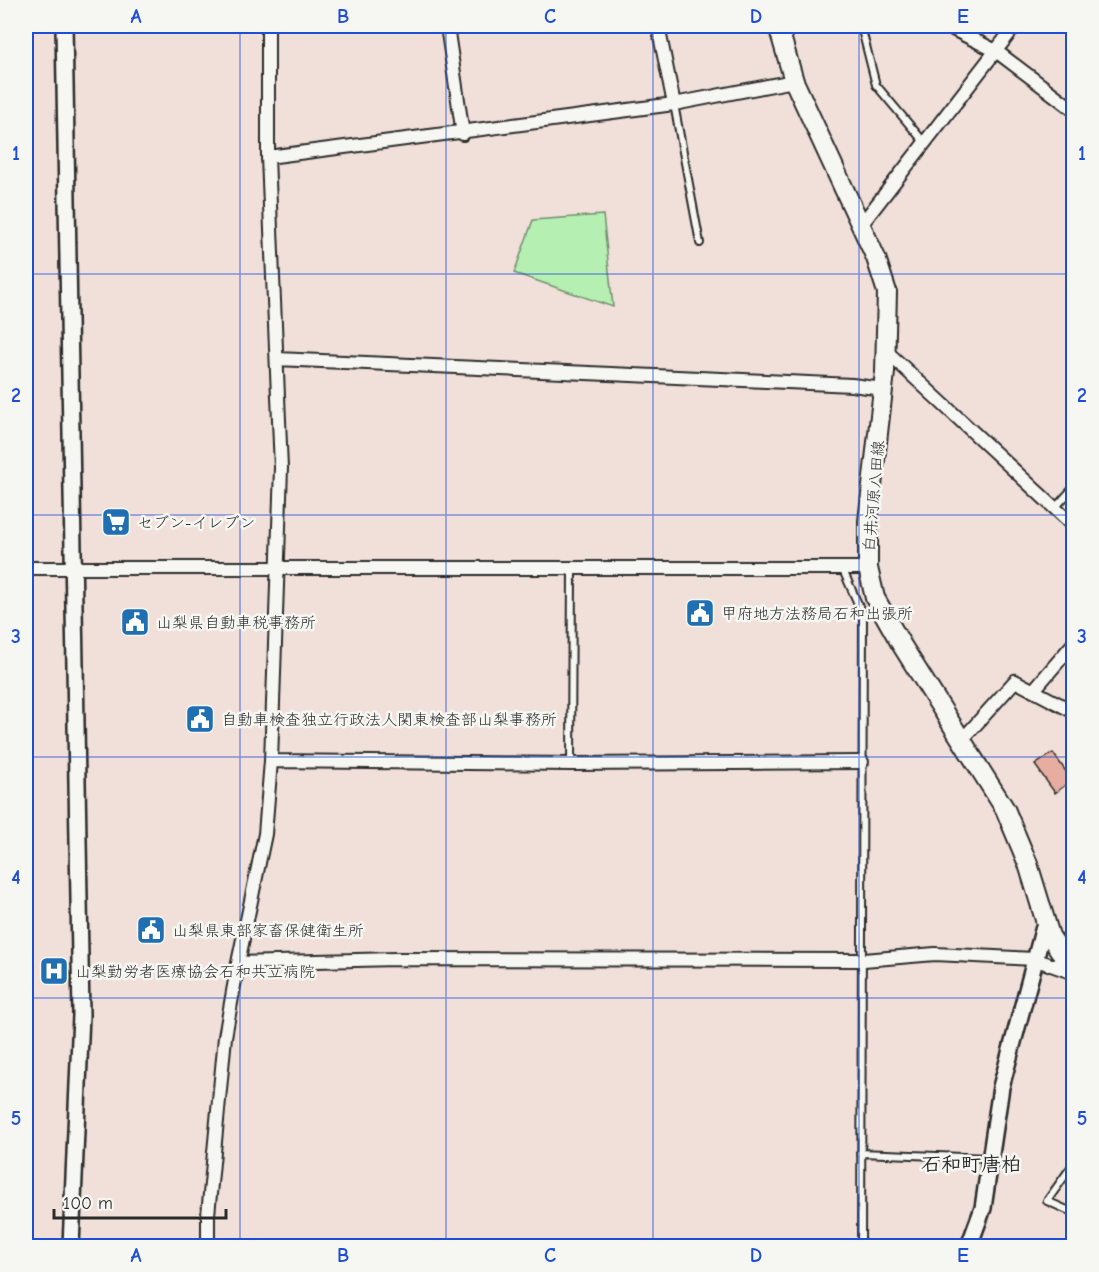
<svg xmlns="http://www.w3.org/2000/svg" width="1099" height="1272" font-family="'Comic Neue','Klee One',sans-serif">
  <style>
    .green { fill: #b6efb2; stroke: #708d6e; stroke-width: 1.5 }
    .building { fill: #e6ada0; stroke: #2b2b2b; stroke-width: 1.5 }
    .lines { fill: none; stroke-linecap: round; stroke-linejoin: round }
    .service-casing { stroke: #2b2b2b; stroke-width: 10 }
    .minor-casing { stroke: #2b2b2b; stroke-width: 16 }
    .tertiary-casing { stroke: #2b2b2b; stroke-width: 20 }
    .secondary-casing { stroke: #2b2b2b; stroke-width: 22 }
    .service { stroke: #f6f6f2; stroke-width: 6 }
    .minor { stroke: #f6f6f2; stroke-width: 12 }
    .tertiary { stroke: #f6f6f2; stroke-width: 15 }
    .secondary { stroke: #f6f6f2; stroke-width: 18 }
    .grid { fill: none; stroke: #1d4ed8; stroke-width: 1.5; stroke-opacity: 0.55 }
    .labels { text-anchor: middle; stroke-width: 5; stroke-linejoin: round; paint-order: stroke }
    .street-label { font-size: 16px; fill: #2b2b2b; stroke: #f6f6f2 }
    .poi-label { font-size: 16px; fill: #2b2b2b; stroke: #f6f6f2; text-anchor: start }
    .quarter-label { font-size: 20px; font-weight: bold; fill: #2b2b2b; stroke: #f6f6f2 }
    .neatline { fill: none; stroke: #1d4ed8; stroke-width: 2 }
    .grid-label { font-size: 20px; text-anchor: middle; font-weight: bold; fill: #1d4ed8 }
  </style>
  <rect width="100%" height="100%" fill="#f1e0d9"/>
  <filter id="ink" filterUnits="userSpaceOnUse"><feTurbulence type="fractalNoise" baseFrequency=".0167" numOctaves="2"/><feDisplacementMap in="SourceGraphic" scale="12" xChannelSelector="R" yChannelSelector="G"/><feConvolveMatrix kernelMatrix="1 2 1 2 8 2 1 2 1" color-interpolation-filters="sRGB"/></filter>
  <g filter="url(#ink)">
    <path class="green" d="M603 215 613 307 514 273 533 220Z"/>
    <path class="building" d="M1053 753 1072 780 1055 793 1035 765Z"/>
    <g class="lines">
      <g class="service-casing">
        <path id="service" d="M861 26 876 85 924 142
          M674 104 700 243
          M1055 508 1074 487
          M842 568 863 615 861 1246
          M571 764 572 568
          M860 1153 989 1158
          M1074 1163 1047 1201 1074 1213"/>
      </g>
      <g class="minor-casing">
        <path id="minor" d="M447 26 463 134
          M658 26 674 104
          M947 26 996 51 1074 110
          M268 157 674 104 794 81
          M861 225 1015 26
          M886 351 1074 526
          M277 359 852 385 883 389
          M26 568H868
          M1033 691 1074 643
          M962 740 1015 681 1074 712
          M271 761 571 764 862 762
          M238 963 396 959 864 960 935 954 1034 959 1074 973
          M208 1246V1215L225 1037 238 963 265 834 271 761 281 468 268 157V26"/>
      </g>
      <g class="tertiary-casing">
        <path id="tertiary" d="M64 26 81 1015 71 1246
          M969 1246 983 1208 1001 1087 1045 923"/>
      </g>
      <g class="secondary-casing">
        <path id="secondary" d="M778 26 794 81 876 258 887 292 885 372 868 521V568L875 598 901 644 1005 809 1028 864 1050 936 1074 972"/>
      </g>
      <use href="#service" class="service"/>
      <use href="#minor" class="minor"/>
      <use href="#tertiary" class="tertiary"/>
      <use href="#secondary" class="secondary"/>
    </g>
  </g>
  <path class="grid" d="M240 26V1246M446 26V1246M653 26V1246M859 26V1246M26 274H1074M26 515H1074M26 757H1074M26 998H1074"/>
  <defs>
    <g id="supermarket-square" transform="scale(1.5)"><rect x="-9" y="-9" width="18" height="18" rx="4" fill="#1f6fb2" stroke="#f6f6f2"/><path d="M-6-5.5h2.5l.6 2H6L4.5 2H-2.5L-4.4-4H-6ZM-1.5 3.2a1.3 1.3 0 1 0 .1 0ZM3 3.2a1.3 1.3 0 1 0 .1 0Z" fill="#fff"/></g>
    <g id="civic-square" transform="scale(1.5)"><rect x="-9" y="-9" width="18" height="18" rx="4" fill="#1f6fb2" stroke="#f6f6f2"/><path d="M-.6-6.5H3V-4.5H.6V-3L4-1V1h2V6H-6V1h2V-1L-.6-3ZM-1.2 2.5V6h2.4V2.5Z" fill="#fff"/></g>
    <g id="hospital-square" transform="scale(1.5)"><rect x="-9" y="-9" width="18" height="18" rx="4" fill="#1f6fb2" stroke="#f6f6f2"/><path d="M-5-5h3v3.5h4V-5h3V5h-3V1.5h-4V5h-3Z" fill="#fff"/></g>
  </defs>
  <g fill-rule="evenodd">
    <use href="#supermarket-square" x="116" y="522"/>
    <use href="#civic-square" x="700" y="613"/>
    <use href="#civic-square" x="135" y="622"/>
    <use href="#civic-square" x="200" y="719"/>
    <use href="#civic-square" x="151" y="930"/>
    <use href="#hospital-square" x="54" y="971"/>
  </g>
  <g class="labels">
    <g class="street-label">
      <text transform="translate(873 496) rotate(-85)" y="6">白井河原八田線</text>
    </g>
    <g class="poi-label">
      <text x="137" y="528">セブン-イレブン</text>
      <text x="721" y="619">甲府地方法務局石和出張所</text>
      <text x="156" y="628">山梨県自動車税事務所</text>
      <text x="221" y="725">自動車検査独立行政法人関東検査部山梨事務所</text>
      <text x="172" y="936">山梨県東部家畜保健衛生所</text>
      <text x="75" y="977">山梨勤労者医療協会石和共立病院</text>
    </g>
    <g class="quarter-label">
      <text x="971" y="1171">石和町唐柏</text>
    </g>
  </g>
  <rect width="1099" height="1272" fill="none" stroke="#f6f6f2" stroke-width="66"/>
  <path d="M54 1209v9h172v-9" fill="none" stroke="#2b2b2b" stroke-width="3"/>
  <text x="63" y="1209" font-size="18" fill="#2b2b2b" stroke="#f6f6f2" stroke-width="4.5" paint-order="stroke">100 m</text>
  <rect x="33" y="33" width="1033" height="1206" class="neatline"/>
  <g class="grid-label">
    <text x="136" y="23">A</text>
    <text x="343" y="23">B</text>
    <text x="550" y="23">C</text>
    <text x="756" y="23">D</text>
    <text x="963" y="23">E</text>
    <text x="16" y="160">1</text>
    <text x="1082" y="160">1</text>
    <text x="16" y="402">2</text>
    <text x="1082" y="402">2</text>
    <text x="16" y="643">3</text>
    <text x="1082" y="643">3</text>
    <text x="16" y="884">4</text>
    <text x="1082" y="884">4</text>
    <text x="16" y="1125">5</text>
    <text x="1082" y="1125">5</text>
    <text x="136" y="1262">A</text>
    <text x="343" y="1262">B</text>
    <text x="550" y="1262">C</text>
    <text x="756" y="1262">D</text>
    <text x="963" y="1262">E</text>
  </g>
</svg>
